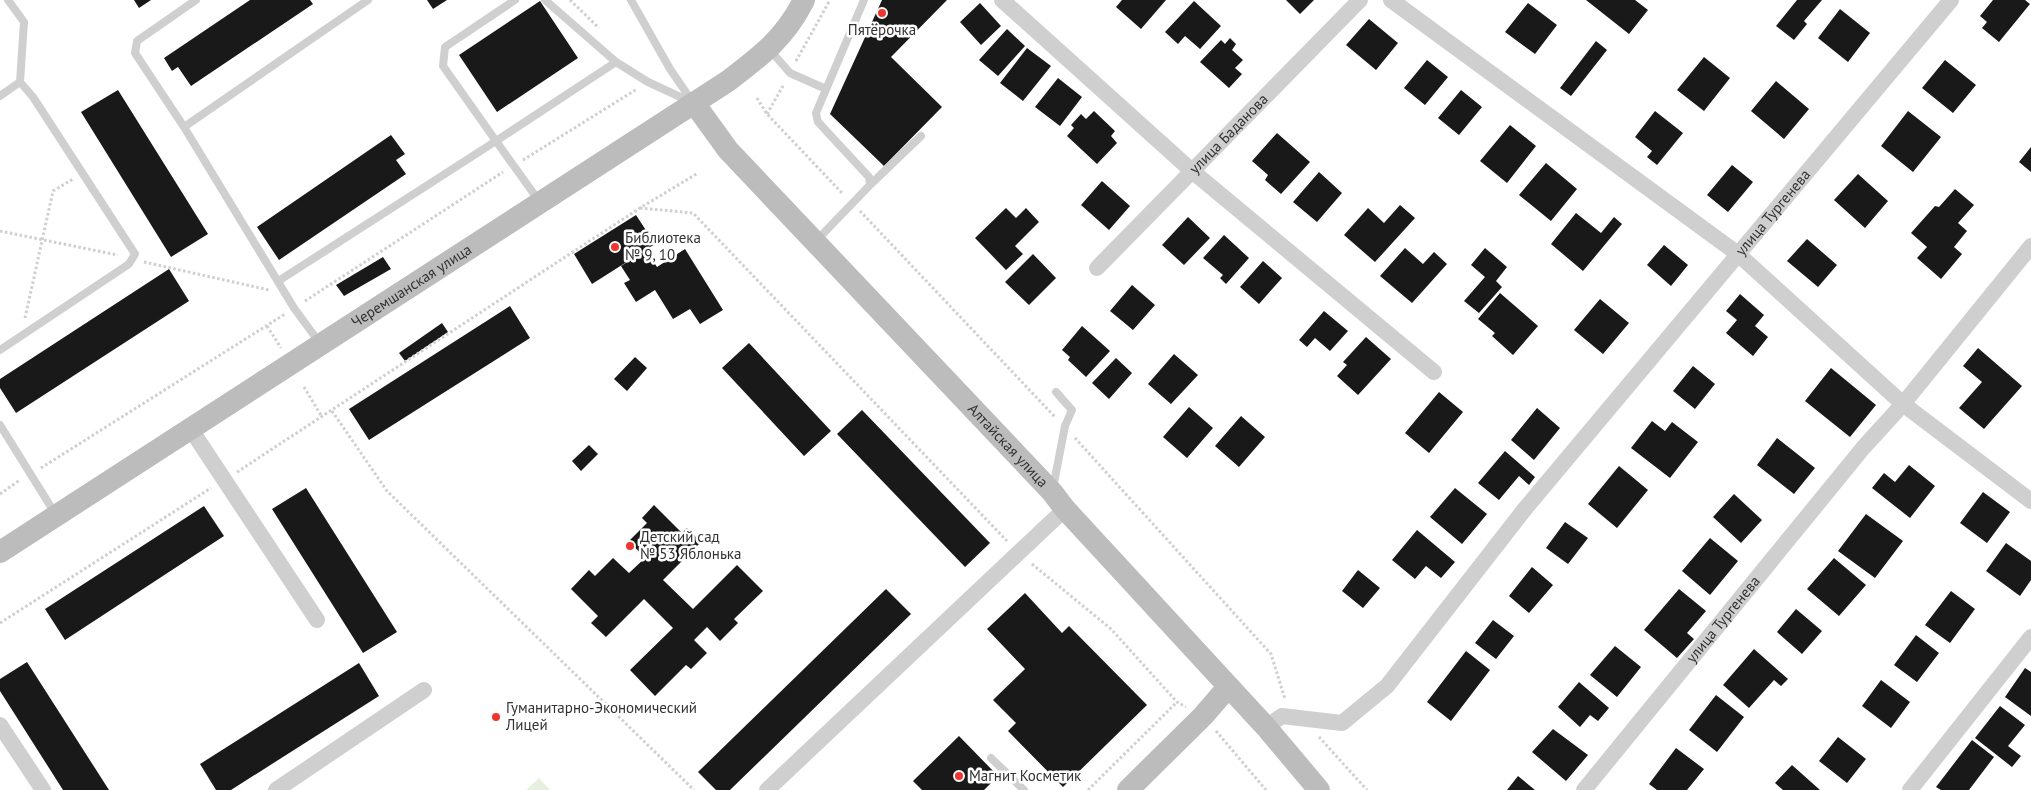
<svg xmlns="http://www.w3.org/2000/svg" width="2031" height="790" font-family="'PT Sans',sans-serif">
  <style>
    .green { fill: #e7efe0 }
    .building { fill: #191919 }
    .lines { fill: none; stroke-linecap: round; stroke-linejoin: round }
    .path { stroke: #cfcfcf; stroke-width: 3; stroke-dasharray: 2.5 2.5; stroke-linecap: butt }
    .lane { stroke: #cfcfcf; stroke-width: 8 }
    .street { stroke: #cfcfcf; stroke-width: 16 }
    .secondary { stroke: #bcbcbc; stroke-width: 22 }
    .poi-dot { fill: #ee362f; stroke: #fff; stroke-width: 2 }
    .labels { text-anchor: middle; stroke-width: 5; stroke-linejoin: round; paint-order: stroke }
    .poi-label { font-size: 15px; fill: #323232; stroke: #fff; text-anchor: start }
    .street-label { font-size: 15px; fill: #323232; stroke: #fff }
  </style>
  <rect width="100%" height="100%" fill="#fff"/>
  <path class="green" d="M539 778 550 790H526Z"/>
  <path class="building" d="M134 0H151L139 8Z
    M250 0H310L313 4 191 86 178 67 172 71 164 58Z
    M427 0H447L433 9Z
    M882 0H947L891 57 942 107 884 166 830 114Z
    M1122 0H1166L1141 29 1116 7Z
    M1286 0H1314L1300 14Z
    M1586 0H1635L1648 10 1629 34Z
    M1797 0H1822L1804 21 1807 24 1794 40 1776 26Z
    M1993 0H2025L2030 4 1999 42 1982 28 1987 22 1980 16Z
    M540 1 578 58 497 112 459 55Z
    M1194 1 1221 26 1200 49 1185 36 1178 44 1165 32Z
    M980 3 1001 26 981 45 960 22Z
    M1528 3 1557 25 1535 54 1505 32Z
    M1840 9 1870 33 1848 62 1818 38Z
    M1369 19 1398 43 1376 70 1346 45Z
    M1007 29 1025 46 998 76 979 60Z
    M1230 38 1236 44 1232 50 1243 60 1235 68 1242 74 1229 88 1200 62 1221 40 1225 44Z
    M1596 41 1607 50 1571 96 1560 88Z
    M1027 48 1051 66 1023 101 1000 83Z
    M1704 57 1730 78 1704 111 1677 90Z
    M1427 60 1448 77 1425 105 1404 88Z
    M1945 60 1976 85 1953 113 1922 88Z
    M1058 78 1082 97 1060 126 1035 107Z
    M1776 81 1809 109 1784 139 1751 111Z
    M118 90 208 234 171 257 81 112Z
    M1461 90 1482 107 1459 135 1438 118Z
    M1094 111 1115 131 1111 136 1117 143 1097 164 1067 136 1074 128 1071 125 1081 114 1086 119Z
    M1655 111 1683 133 1657 165 1647 157 1652 151 1635 137Z
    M1908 111 1941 137 1913 172 1881 146Z
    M1510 125 1536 146 1507 183 1480 161Z
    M1277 133 1310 162 1281 194 1265 180 1268 175 1252 161Z
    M391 135 405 154 396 160 406 174 279 260 257 227Z
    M2031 147V172L2019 162Z
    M1546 163 1577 189 1551 221 1519 195Z
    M1732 165 1753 182 1728 212 1707 195Z
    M1319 172 1342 193 1317 222 1293 202Z
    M1858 174 1888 201 1865 228 1834 200Z
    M1102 181 1130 206 1109 230 1081 205Z
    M1955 189 1974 205 1958 223 1967 231 1954 247 1962 254 1941 279 1917 258 1927 247 1911 233 1935 206 1939 207Z
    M1400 205 1415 218 1375 262 1344 235 1368 208 1384 223Z
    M1006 208 1016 218 1026 208 1039 222 1015 246 1023 254 1006 270 975 238Z
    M1576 213 1601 233 1614 217 1622 224 1583 271 1551 244Z
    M636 215 655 244 592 284 574 254Z
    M1188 217 1210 238 1184 265 1162 245Z
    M1224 235 1249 258 1226 284 1220 278 1223 275 1203 258Z
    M1807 239 1837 265 1818 287 1787 261Z
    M1664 245 1688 265 1671 286 1647 265Z
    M1405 248 1423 264 1434 252 1447 264 1412 303 1380 276Z
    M1485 248 1507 267 1496 281 1502 287 1479 313 1464 301 1485 277 1471 265Z
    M685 249 723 310 700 324 690 309 673 319 655 290 636 302 624 283 630 280 621 266 646 250 657 267Z
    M1033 254 1056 278 1029 305 1005 282Z
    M383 257 391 269 344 296 336 285Z
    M1263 261 1282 278 1259 304 1240 287Z
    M169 269 189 301 16 413 0 388V379Z
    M1132 285 1155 305 1133 330 1110 311Z
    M1500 293 1538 326 1513 355 1492 336 1495 333 1478 319Z
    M1740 294 1764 315 1755 326 1768 337 1753 356 1726 333 1737 320 1726 311Z
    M1600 299 1629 323 1603 354 1574 330Z
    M510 306 530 338 369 440 349 409Z
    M1324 311 1348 331 1330 351 1315 338 1307 347 1299 340Z
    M442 323 448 332 405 361 399 353Z
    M1082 326 1110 351 1086 377 1068 360 1070 357 1062 350Z
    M1366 337 1391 359 1358 395 1337 376 1347 365 1343 362Z
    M749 343 831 431 804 456 722 368Z
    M1978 348 2022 386 1984 429 1959 408 1982 382 1963 366Z
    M1174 354 1198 375 1171 404 1148 384Z
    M635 357 647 368 627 391 614 379Z
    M1116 358 1132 373 1109 399 1092 383Z
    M1693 366 1715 384 1695 409 1673 391Z
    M1831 368 1876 405 1850 437 1805 401Z
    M1439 392 1463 412 1429 453 1405 433Z
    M1189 407 1213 428 1187 458 1163 437Z
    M1537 408 1560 428 1534 460 1511 440Z
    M862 410 990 543 965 567 837 434Z
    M1241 416 1265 437 1239 467 1215 446Z
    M1652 421 1665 431 1672 422 1698 442 1670 478 1631 448Z
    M1777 438 1815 468 1794 494 1757 465Z
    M589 445 598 454 581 471 572 461Z
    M1505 451 1535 477 1529 485 1519 476 1499 500 1478 483Z
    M1909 465 1935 486 1910 518 1872 488 1884 473 1895 482Z
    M1619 466 1648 490 1617 528 1588 504Z
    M306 488 397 632 363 653 272 509Z
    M1455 488 1487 514 1462 544 1430 517Z
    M1983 492 2010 512 1987 543 1960 523Z
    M1734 494 1762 520 1741 543 1713 517Z
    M654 505 682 533 687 528 701 542 663 580 693 609 737 565 763 591 734 619 738 623 720 641 707 627 694 640 707 653 691 669 686 665 655 696 630 670 673 628 644 599 606 637 591 623 598 616 571 589 589 570 595 576 613 558 629 573 645 558 629 541 647 523 642 518Z
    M204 506 224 536 65 640 45 609Z
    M1866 514 1903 541 1875 578 1838 551Z
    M1565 522 1588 538 1568 564 1546 548Z
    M1417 530 1455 562 1441 578 1426 566 1415 579 1392 560Z
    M1710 538 1738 561 1710 595 1682 571Z
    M2006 543 2031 561V580L2020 596 1986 571Z
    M1834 558 1866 585 1839 616 1807 589Z
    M1532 567 1553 585 1529 613 1509 596Z
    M1358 570 1380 588 1363 608 1342 591Z
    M886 589 911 614 730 790H716L698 772Z
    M1679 589 1706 611 1687 633 1694 639 1677 658 1644 630Z
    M1951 591 1975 609 1950 643 1925 625Z
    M1025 593 1062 633 1069 626 1147 705 1063 787 1008 731 1016 723 993 700 1025 669 987 629Z
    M1796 609 1822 631 1802 654 1777 632Z
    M1493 620 1514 636 1496 659 1475 643Z
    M1916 635 1939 653 1917 682 1894 665Z
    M1615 646 1641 667 1617 697 1590 675Z
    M1754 649 1788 679 1781 686 1774 680 1749 708 1723 685Z
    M1466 651 1490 670 1451 721 1427 702Z
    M27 662 109 790H63L0 691V679Z
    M359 663 379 696 231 790H216L200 764Z
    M2025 668 2031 672V716L2005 697Z
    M1881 680 1910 702 1891 728 1862 706Z
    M1579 682 1609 708 1598 721 1590 715 1580 727 1558 707Z
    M1716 695 1744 717 1717 752 1689 730Z
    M2000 706 2025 725 2008 746 2021 756 2012 767 1975 738Z
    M1553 729 1588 755 1566 781 1532 752Z
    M959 736 998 776 984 790H922L913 781Z
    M1838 737 1866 759 1847 783 1819 761Z
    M1972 740 1994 757 1969 790H1941L1936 787Z
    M1676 748 1704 769 1687 790H1657L1649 784Z
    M1792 765 1820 790H1783L1775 783Z
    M1518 776 1535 790H1507Z"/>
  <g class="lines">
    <path class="path" d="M570 0 599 28
      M796 61 830 0
      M757 98 767 114 843 194
      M767 114 784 84
      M523 160 637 89
      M640 208 693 213 1007 541
      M860 211 1055 417
      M0 231 118 255
      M144 262 269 290
      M305 301 503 172
      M25 318 53 191 73 179
      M267 326 281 348
      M304 387 322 417
      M332 411 387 491 694 790
      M1075 438 1271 654 1285 699
      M41 468 285 314
      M237 472 640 208 698 173
      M0 494 20 480
      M1032 564 1111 629 1177 702 1186 707
      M0 623 211 488
      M1216 731 1266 790
      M1319 737 1367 790
      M1088 790 1177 702"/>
    <path class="lane" d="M196 0 137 41 135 53 184 127 294 308 319 342
      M515 0 445 47 443 66 496 141 616 62 648 82 689 101
      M545 0 616 62
      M631 0 670 69 692 101
      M770 50 790 73 826 89
      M0 96 20 82
      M184 127 368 0
      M870 185 921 136
      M816 241 870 185 869 177 818 122 816 113 864 0
      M280 280 496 141 539 201
      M0 350 129 264 135 254 33 97 20 82 24 22 8 0
      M0 425 56 515
      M1053 488 1065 426 1072 410 1056 392
      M991 758 1024 790"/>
    <g class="street">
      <path d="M1002 0 1192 171 1434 372"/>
      <path d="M1391 0 1738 254 1903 404 2031 501"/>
      <path id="s1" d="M1097 268 1360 0"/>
      <path d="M190 428 317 620"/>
      <path d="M0 725 43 790"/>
      <path id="s2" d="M1266 727 1282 716 1342 723 1387 686 1524 510 1951 0"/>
      <path d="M276 790 424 690"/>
      <path d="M767 790 1065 509"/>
      <path id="s3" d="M1584 790 1863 448 1903 404 2031 246"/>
      <path d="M1910 790 2031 637"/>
    </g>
    <g class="secondary">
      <path id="s4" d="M694 103 728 150 1052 492 1065 509 1266 727 1319 790"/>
      <path id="s5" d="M0 552 728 81C761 56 785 38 804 0"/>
      <path d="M1128 790 1203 716 1228 687"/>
    </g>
  </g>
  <g class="poi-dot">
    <circle cx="882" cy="13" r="5"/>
    <circle cx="615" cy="247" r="5"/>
    <circle cx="630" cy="546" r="5"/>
    <circle cx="496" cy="717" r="5"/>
    <circle cx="959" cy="776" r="5"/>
  </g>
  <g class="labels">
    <g class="poi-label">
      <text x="882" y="35" text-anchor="middle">Пятёрочка</text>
      <text x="625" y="243">Библиотека<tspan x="625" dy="17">№ 9, 10</tspan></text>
      <text x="640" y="542">Детский сад<tspan x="640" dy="17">№ 53 Яблонька</tspan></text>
      <text x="506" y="713">Гуманитарно-Экономический<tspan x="506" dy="17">Лицей</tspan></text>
      <text x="969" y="781">Магнит Косметик</text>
    </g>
    <g class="street-label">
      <text dy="5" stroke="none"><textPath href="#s1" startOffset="188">улица Баданова</textPath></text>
      <text dy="5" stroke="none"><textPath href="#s2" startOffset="749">улица Тургенева</textPath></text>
      <text dy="5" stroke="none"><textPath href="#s5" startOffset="490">Черемшанская улица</textPath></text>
      <text dy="5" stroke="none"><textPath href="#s4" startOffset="465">Алтайская улица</textPath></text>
      <text dy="5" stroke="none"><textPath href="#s3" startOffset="220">улица Тургенева</textPath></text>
    </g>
  </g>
</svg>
